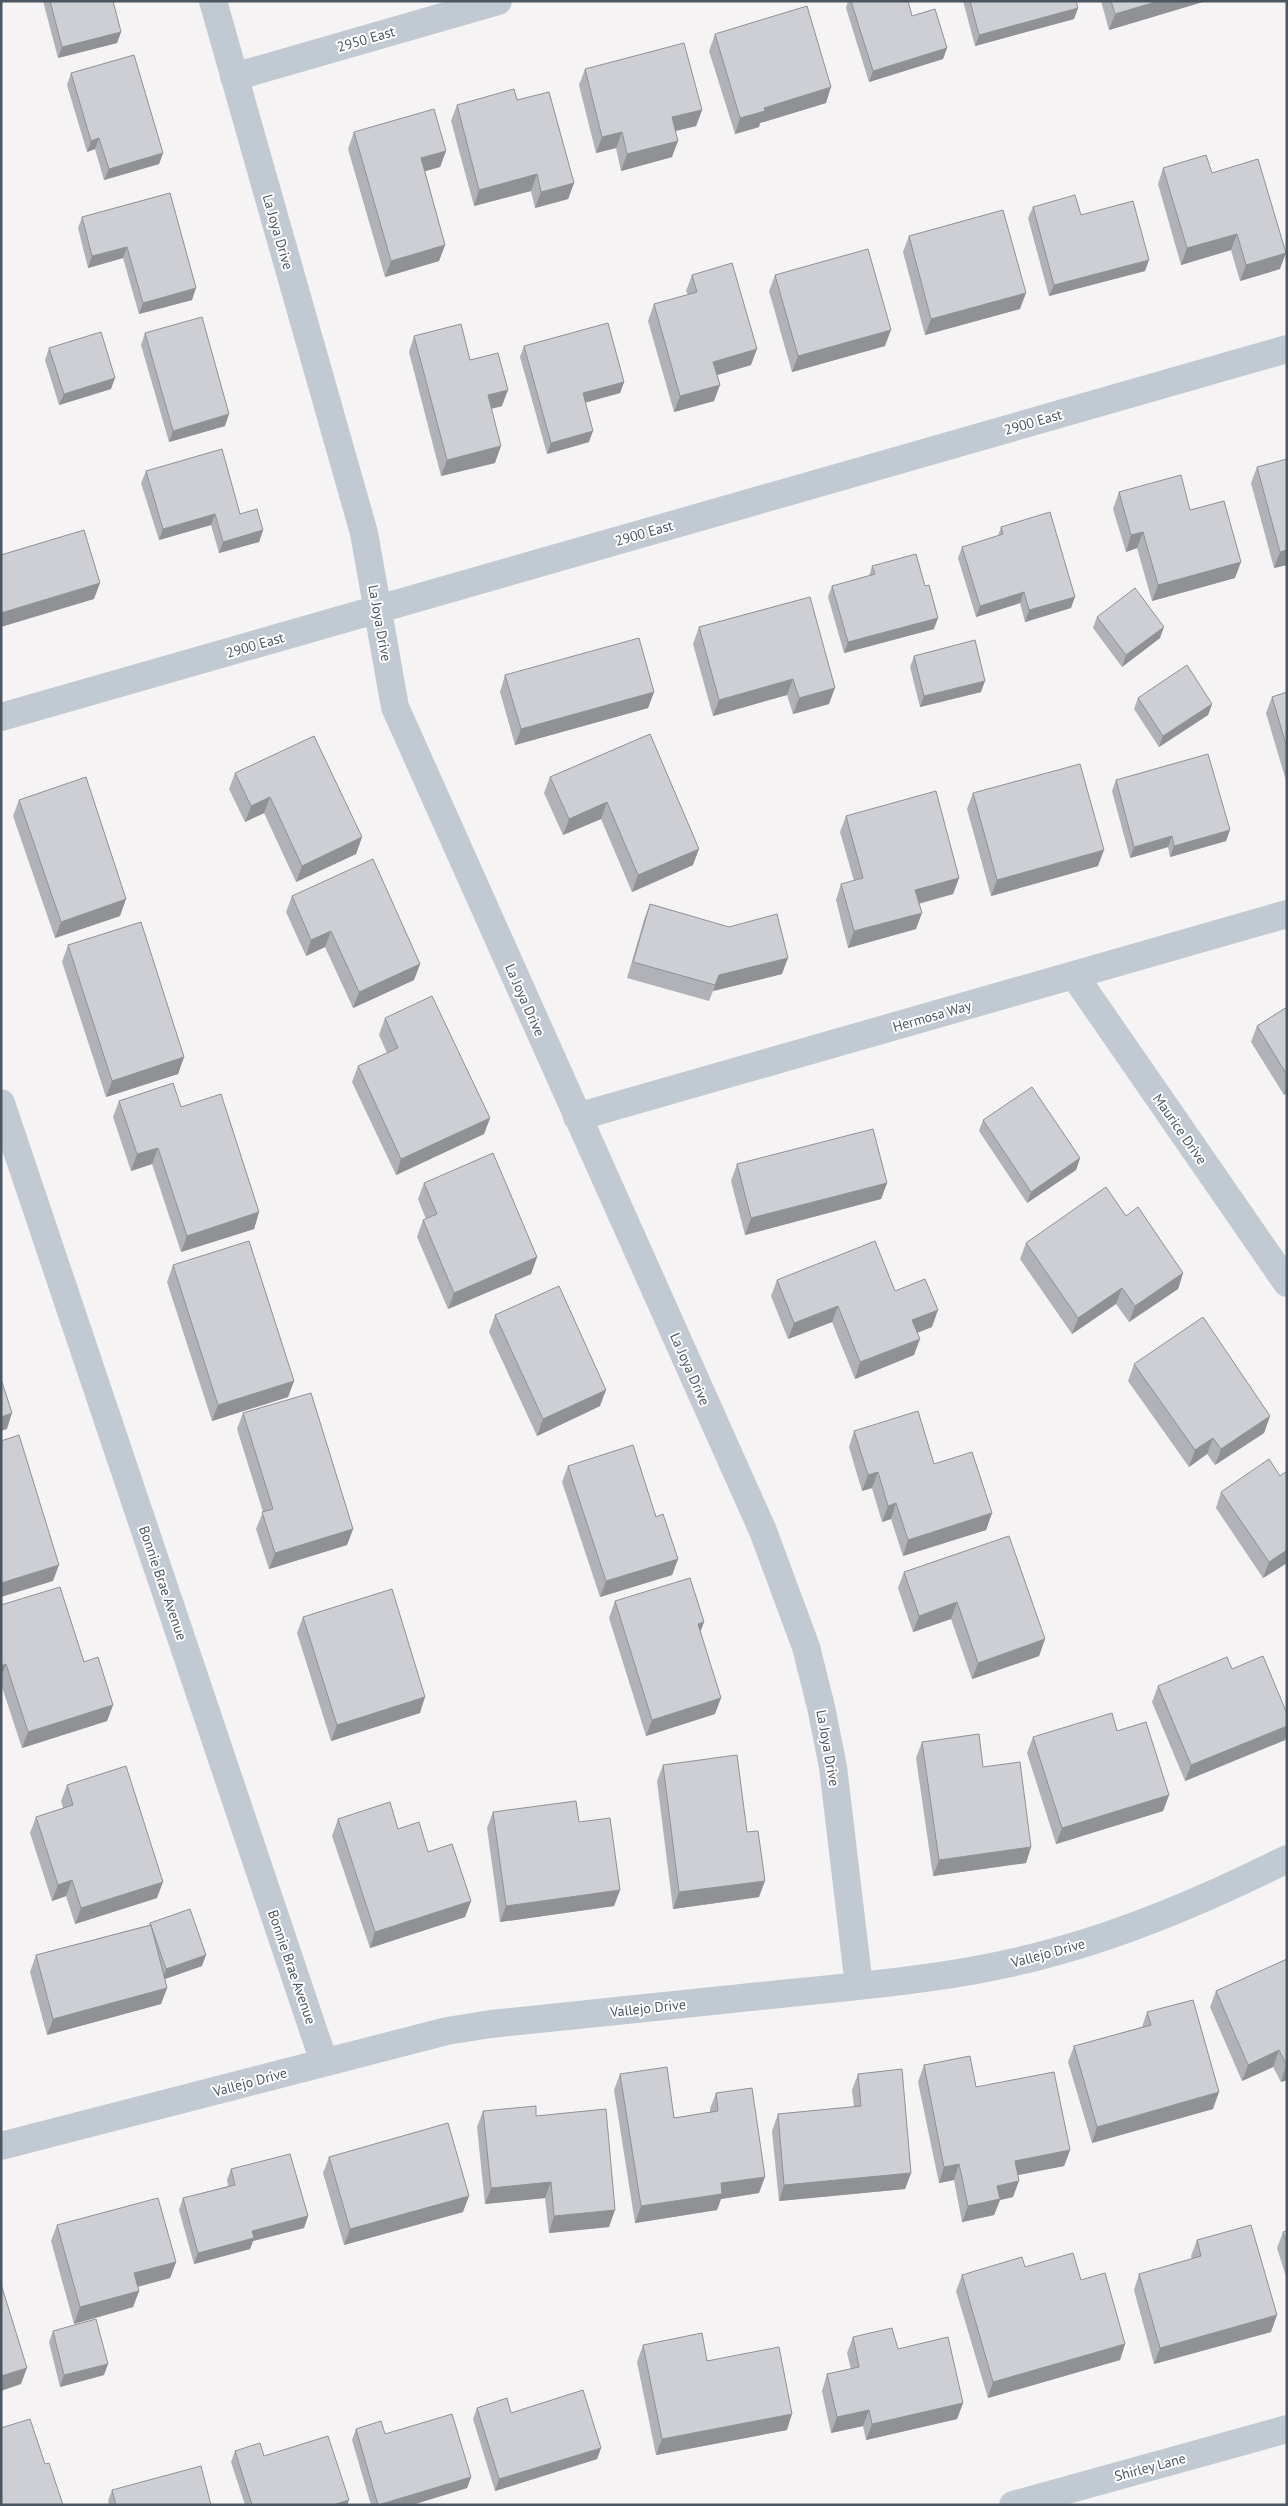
<svg xmlns="http://www.w3.org/2000/svg" width="1288" height="2506" font-family="'PT Sans',sans-serif">
  <style>
    .lines { fill: none; stroke-linecap: round; stroke-linejoin: round }
    .minor { stroke: #c1cad2; stroke-width: 28 }
    .wall { fill: #b0b2b7 }
    .shaded-wall { fill: #909195 }
    .building { fill: #cdcfd5; stroke: #909195 }
    .labels { text-anchor: middle; stroke-width: 4; stroke-linejoin: round; paint-order: stroke }
    .street-label { font-size: 14px; fill: #4a5661; stroke: #fff }
  </style>
  <rect width="100%" height="100%" fill="#f5f3f3"/>
  <g class="lines">
    <path class="minor" d="M213 1 364 533 395 707 763 1531 806 1647 821 1707 833 1767 859 1986
      M234 77 498 1
      M1 717 1287 349
      M1074 975 1287 1283
      M1 1103 324 2062
      M577 1117 1287 914
      M1 2146 447 2031 491 2024C591 2014 690 2003 790 1993 880 1984 971 1976 1058 1951 1138 1929 1213 1896 1287 1859
      M1013 2505 1287 2429"/>
  </g>
  <path class="wall" d="M43 1H113L121 32 117 43 58 58Z
    M848 1H908L912 16 947 48 943 59 869 82 846 8Z
    M963 1H1076L1078 8 1074 19 975 46Z
    M1101 1H1206L1109 30Z
    M715 34 826 103 760 123 759 127 735 134 709 51Z
    M585 69 702 110 696 126 676 131 672 157 621 171 616 148 596 153 579 85Z
    M71 73 163 153 159 164 104 180 95 149 87 152 67 85Z
    M517 100 574 183 568 199 535 208 531 191 474 206 451 121 457 105Z
    M354 132 446 151 440 167 425 171 445 245 439 261 385 277 348 149Z
    M1163 168 1212 173 1280 269 1240 281 1231 250 1181 265 1158 184Z
    M170 193 192 300 139 314 123 258 88 268 78 228 82 217Z
    M1033 207 1081 215 1145 271 1049 296 1028 218Z
    M909 236 1020 309 925 335 903 252Z
    M692 275 751 365 717 375 714 401 674 412 648 321 654 304 688 295 686 291Z
    M775 275 885 346 792 372 769 291Z
    M145 333 225 426 169 442 141 345Z
    M414 336 470 360 502 406 491 409 495 463 441 476 409 352Z
    M524 346 624 382 620 393 585 403 589 442 547 454 520 357Z
    M49 348 111 389 59 405 45 360Z
    M1257 467 1287 565 1274 568 1251 483Z
    M146 471 240 514 263 530 259 542 219 553 211 525 159 540 141 483Z
    M1119 492 1190 510 1235 578 1152 601 1137 548 1126 552 1113 509Z
    M1001 527 1071 608 1025 622 1020 603 976 617 958 558 962 547 998 536Z
    M872 566 934 629 844 653 828 597 832 586 869 576Z
    M810 597 829 704 793 714 787 695 713 716 693 644 699 627Z
    M1097 617 1160 638 1122 667 1093 628Z
    M914 656 981 692 920 707 910 667Z
    M505 675 654 692 648 708 515 745 500 692Z
    M1287 692V784L1266 713 1272 697Z
    M1138 698 1212 704 1208 715 1159 747 1134 709Z
    M650 734 693 865 632 892 601 819 563 835 544 793 550 777Z
    M235 773 362 837 356 854 296 882 264 813 245 822 229 789Z
    M1116 780 1226 841 1170 857 1168 847 1130 858 1112 791Z
    M973 793 1098 866 991 896 967 809Z
    M19 800 120 916 55 938 13 816Z
    M846 816 959 878 953 894 919 904 916 929 848 948 836 900 841 884 854 881 840 832Z
    M292 896 420 964 414 980 353 1008 325 947 306 956 286 912Z
    M650 904 782 974 713 991 709 1001 627 978 644 920Z
    M68 945 184 1057 178 1074 106 1097 62 962Z
    M1287 1007V1093L1284 1095 1251 1042 1257 1026Z
    M385 1018 490 1118 484 1134 396 1175 352 1082 358 1066 387 1053 379 1035Z
    M119 1101 181 1107 259 1212 254 1229 181 1252 152 1164 131 1171 113 1117Z
    M983 1120 1080 1158 1076 1170 1027 1203 979 1131Z
    M737 1164 887 1183 881 1199 745 1235 731 1181Z
    M424 1183 537 1257 531 1274 448 1309 417 1237 423 1220 426 1219 418 1199Z
    M1126 1216 1183 1273 1178 1289 1129 1322 1116 1304 1072 1334 1020 1259 1026 1243Z
    M173 1265 294 1381 288 1397 212 1421 167 1282Z
    M777 1280 895 1291 932 1327 917 1332 914 1355 855 1379 832 1322 788 1339 771 1296Z
    M495 1315 600 1406 537 1436 489 1332Z
    M1134 1364 1270 1416 1264 1433 1215 1465 1207 1454 1189 1467 1128 1381Z
    M243 1413 353 1529 347 1545 269 1569 256 1529 263 1512 237 1429Z
    M854 1431 934 1464 992 1513 986 1530 903 1556 891 1519 882 1522 872 1488 862 1491 849 1447Z
    M568 1466 656 1517 678 1559 672 1575 600 1597 562 1482Z
    M1287 1471V1563L1263 1578 1216 1508 1221 1492 1280 1476Z
    M904 1572 1045 1639 1039 1656 972 1679 951 1619 913 1632 898 1588Z
    M615 1601 704 1622 700 1632 715 1714 646 1736 609 1618Z
    M1 1605 84 1662 113 1705 107 1721 22 1748 1 1684Z
    M303 1617 420 1713 331 1741 297 1633Z
    M1232 1669 1287 1726V1735L1285 1740 1185 1781 1152 1702 1158 1686Z
    M1033 1737 1169 1795 1163 1811 1056 1844 1027 1753Z
    M922 1742 983 1767 1031 1847 1026 1863 933 1876 916 1758Z
    M663 1765 759 1897 673 1909 657 1781Z
    M67 1785 157 1898 75 1924 66 1896 52 1901 30 1833 36 1817 63 1808 61 1801Z
    M493 1812 579 1822 620 1890 614 1906 500 1922 487 1828Z
    M338 1819 398 1829 428 1852 471 1901 465 1917 370 1948 332 1836Z
    M150 1923 202 1966 165 1979 167 1988 161 2004 47 2035 30 1972 36 1955 149 1925Z
    M1287 1959V2080L1281 2082 1273 2067 1242 2081 1210 2007 1216 1991Z
    M1147 2012 1213 2109 1092 2143 1068 2062 1074 2046 1142 2027Z
    M924 2065 976 2087 1070 2150 1064 2166 1018 2175 1013 2197 1000 2200 994 2215 962 2222 954 2180 939 2183 918 2082Z
    M620 2074 674 2118 710 2112V2109L716 2093 759 2193 721 2199 717 2210 635 2223 614 2090Z
    M858 2074 911 2173 905 2189 779 2201 772 2131 778 2114 854 2107 852 2090Z
    M483 2111 536 2116 609 2227 549 2233 545 2198 485 2204 477 2127Z
    M329 2157 463 2212 344 2245 323 2173Z
    M231 2169 308 2216 304 2228 253 2241 250 2249 194 2264 179 2210 183 2198 228 2186 227 2180Z
    M57 2225 176 2262 170 2278 138 2287 139 2291 133 2307 74 2324 51 2241Z
    M1287 2231V2280L1277 2248 1283 2232Z
    M1197 2240 1271 2332 1154 2364 1134 2290 1139 2274 1192 2259 1191 2256Z
    M1025 2267 1081 2280 1125 2344 1120 2360 988 2398 956 2291 962 2275Z
    M53 2331 104 2375 60 2387 49 2342Z
    M853 2337 898 2349 963 2403 957 2419 866 2440 863 2426 831 2433 822 2391 827 2374 851 2369 847 2353Z
    M643 2345 707 2361 787 2430 656 2455 637 2362Z
    M477 2408 511 2413 601 2448 597 2459 495 2491 473 2419Z
    M356 2429 385 2434 471 2477 467 2488 412 2505H371L352 2440Z
    M235 2451 347 2505H245L231 2462Z
    M112 2490 211 2505H109L108 2501Z"/>
  <path class="shaded-wall" d="M1159 1H1206L1109 30 1115 14Z
    M1078 8 1074 19 975 46 979 35Z
    M121 32 117 43 58 58 62 47Z
    M947 48 943 59 869 82 873 71Z
    M831 87 826 103 760 123 759 127 735 134 740 118 764 108Z
    M702 110 696 126 666 133 672 117Z
    M622 132 616 148 596 153 602 137Z
    M99 138 95 149 87 152 91 141Z
    M678 141 672 157 621 171 627 154Z
    M446 151 440 167 415 174 421 158Z
    M163 153 159 164 104 180 109 169Z
    M537 174 531 191 474 206 479 190Z
    M574 183 568 199 535 208 541 192Z
    M1237 234 1231 250 1181 265 1187 248Z
    M445 245 439 261 385 277 391 261Z
    M127 247 123 258 88 268 92 256Z
    M1286 253 1280 269 1240 281 1246 265Z
    M1149 260 1145 271 1049 296 1054 285Z
    M196 288 192 300 139 314 143 303Z
    M1026 293 1020 309 925 335 931 319Z
    M891 330 885 346 792 372 798 356Z
    M757 349 751 365 707 378 713 362Z
    M115 378 111 389 59 405 64 394Z
    M624 382 620 393 579 404 583 393Z
    M720 385 714 401 674 412 680 396Z
    M508 390 502 406 482 411 488 395Z
    M229 414 225 426 169 442 173 431Z
    M593 431 589 442 547 454 551 443Z
    M501 446 495 463 441 476 447 460Z
    M215 514 211 525 159 540 163 529Z
    M263 530 259 542 219 553 223 542Z
    M1143 532 1137 548 1126 552 1131 535Z
    M1287 550V565L1274 568 1280 552Z
    M1241 562 1235 578 1152 601 1158 585Z
    M100 583 94 599 1 627V613Z
    M1024 592 1020 603 976 617 980 606Z
    M1075 597 1071 608 1025 622 1029 610Z
    M938 618 934 629 844 653 848 642Z
    M1164 627 1160 638 1122 667 1126 655Z
    M793 679 787 695 713 716 719 700Z
    M985 681 981 692 920 707 924 696Z
    M835 688 829 704 793 714 799 698Z
    M654 692 648 708 515 745 521 729Z
    M1212 704 1208 715 1159 747 1163 736Z
    M270 797 264 813 245 822 251 806Z
    M607 802 601 819 563 835 569 819Z
    M1230 830 1226 841 1170 857 1174 846Z
    M1172 836 1168 847 1130 858 1134 847Z
    M362 837 356 854 296 882 302 866Z
    M699 849 693 865 632 892 638 875Z
    M1104 850 1098 866 991 896 997 880Z
    M959 878 953 894 909 906 915 890Z
    M126 899 120 916 55 938 61 922Z
    M922 913 916 929 848 948 854 931Z
    M331 931 325 947 306 956 311 940Z
    M788 958 782 974 713 991 719 975Z
    M420 964 414 980 353 1008 359 992Z
    M184 1057 178 1074 106 1097 112 1081Z
    M1287 1087V1093L1284 1095Z
    M490 1118 484 1134 396 1175 401 1159Z
    M158 1148 152 1164 131 1171 137 1154Z
    M1080 1158 1076 1170 1027 1203 1031 1192Z
    M887 1183 881 1199 745 1235 751 1218Z
    M259 1212 254 1229 181 1252 187 1236Z
    M537 1257 531 1274 448 1309 454 1293Z
    M1183 1273 1178 1289 1129 1322 1135 1306Z
    M1122 1288 1116 1304 1072 1334 1078 1318Z
    M838 1306 832 1322 788 1339 794 1323Z
    M938 1310 932 1327 907 1337 912 1320Z
    M920 1339 914 1355 855 1379 860 1362Z
    M294 1381 288 1397 212 1421 218 1405Z
    M606 1390 600 1406 537 1436 543 1419Z
    M12 1413 7 1429 1 1431V1417Z
    M1270 1416 1264 1433 1215 1465 1221 1449Z
    M1213 1438 1207 1454 1189 1467 1195 1450Z
    M878 1472 872 1488 862 1491 868 1475Z
    M896 1503 891 1519 882 1522 888 1506Z
    M992 1513 986 1530 903 1556 908 1540Z
    M353 1529 347 1545 269 1569 275 1553Z
    M1287 1550V1563L1263 1578 1269 1562Z
    M678 1559 672 1575 600 1597 606 1581Z
    M59 1565 53 1581 1 1597V1583Z
    M957 1602 951 1619 913 1632 919 1616Z
    M704 1622 698 1638V1624Z
    M1045 1639 1039 1656 972 1679 978 1663Z
    M6 1664 1 1678V1666Z
    M425 1697 420 1713 331 1741 337 1725Z
    M721 1698 715 1714 646 1736 652 1720Z
    M113 1705 107 1721 22 1748 28 1732Z
    M1287 1726V1735L1285 1740 1185 1781 1191 1765Z
    M1169 1795 1163 1811 1056 1844 1062 1828Z
    M1031 1847 1026 1863 933 1876 939 1860Z
    M72 1880 66 1896 52 1901 58 1885Z
    M765 1881 759 1897 673 1909 679 1892Z
    M163 1882 157 1898 75 1924 81 1908Z
    M620 1890 614 1906 500 1922 506 1906Z
    M471 1901 465 1917 370 1948 375 1932Z
    M206 1955 202 1966 162 1980 166 1969Z
    M167 1988 161 2004 47 2035 53 2019Z
    M1279 2050 1273 2067 1242 2081 1248 2065Z
    M1286 2066 1287 2080 1281 2082Z
    M1219 2092 1213 2109 1092 2143 1097 2127Z
    M1070 2150 1064 2166 1009 2177 1015 2161Z
    M959 2164 954 2180 939 2183 944 2167Z
    M911 2173 905 2189 779 2201 784 2185Z
    M765 2177 759 2193 721 2199 717 2210 635 2223 641 2206 721 2183Z
    M1019 2181 1013 2197 1000 2200 994 2215 962 2222 968 2206 997 2186Z
    M551 2182 545 2198 485 2204 491 2188Z
    M469 2196 463 2212 344 2245 350 2229Z
    M615 2210 609 2227 549 2233 554 2216Z
    M308 2216 304 2228 253 2241 250 2249 194 2264 198 2253 252 2231Z
    M176 2262 170 2278 128 2289 134 2273Z
    M139 2291 133 2307 74 2324 80 2307Z
    M1277 2315 1271 2332 1154 2364 1160 2348Z
    M1125 2344 1120 2360 988 2398 993 2382Z
    M108 2364 104 2375 60 2387 64 2375Z
    M27 2368 21 2384 1 2391V2376Z
    M963 2403 957 2419 866 2440 872 2424Z
    M869 2410 863 2426 831 2433 837 2417Z
    M792 2414 787 2430 656 2455 662 2439Z
    M601 2448 597 2459 495 2491 499 2479Z
    M471 2477 467 2488 412 2505H379Z
    M349 2500 347 2505H333Z"/>
  <path class="building" d="M50 1H113L121 32 62 47Z
    M851 1H908L912 16 935 9 947 48 873 71Z
    M970 1H1076L1078 8 979 35Z
    M1111 1H1159L1115 14Z
    M807 6 831 87 764 108 765 111 740 118 715 34Z
    M684 43 702 110 672 117 678 141 627 154 622 132 602 137 585 69Z
    M134 55 163 153 109 169 99 138 91 141 71 73Z
    M514 89 517 100 549 92 574 183 541 192 537 174 479 190 457 105Z
    M434 109 446 151 421 158 445 245 391 261 354 132Z
    M1206 155 1212 173 1258 159 1286 253 1246 265 1237 234 1187 248 1163 168Z
    M170 193 196 288 143 303 127 247 92 256 82 217Z
    M1075 195 1081 215 1133 201 1149 260 1054 285 1033 207Z
    M1003 210 1026 293 931 319 909 236Z
    M868 249 891 330 798 356 775 275Z
    M732 263 757 349 713 362 720 385 680 396 654 304 697 292 692 275Z
    M202 317 229 414 173 431 145 333Z
    M608 323 624 382 583 393 593 431 551 443 524 346Z
    M461 324 470 360 498 353 508 390 488 395 501 446 447 460 414 336Z
    M101 332 115 378 64 394 49 348Z
    M222 449 240 514 257 509 263 530 223 542 215 514 163 529 146 471Z
    M1287 459V550L1280 552 1257 467Z
    M1181 475 1190 510 1224 501 1241 562 1158 585 1143 532 1131 535 1119 492Z
    M1050 512 1075 597 1029 610 1024 592 980 606 962 547 1003 534 1001 527Z
    M84 530 100 583 1 613V555Z
    M916 554 925 586 929 585 938 618 848 642 832 586 875 574 872 566Z
    M1135 588 1164 627 1126 655 1097 617Z
    M810 597 835 688 799 698 793 679 719 700 699 627Z
    M639 638 654 692 521 729 505 675Z
    M975 640 985 681 924 696 914 656Z
    M1187 665 1212 704 1163 736 1138 698Z
    M1287 692V748L1272 697Z
    M650 734 699 849 638 875 607 802 569 819 550 777Z
    M314 736 362 837 302 866 270 797 251 806 235 773Z
    M1208 754 1230 830 1174 846 1172 836 1134 847 1116 780Z
    M1080 764 1104 850 997 880 973 793Z
    M86 777 126 899 61 922 19 800Z
    M936 791 959 878 915 890 922 913 854 931 841 884 863 878 846 816Z
    M373 859 420 964 359 992 331 931 311 940 292 896Z
    M650 904 729 927 777 914 788 958 719 975 715 985 633 962Z
    M141 922 184 1057 112 1081 68 945Z
    M432 996 490 1118 401 1159 358 1066 398 1048 385 1018Z
    M1287 1007V1075L1257 1026Z
    M173 1083 181 1107 221 1094 259 1212 187 1236 158 1148 137 1154 119 1101Z
    M1032 1087 1080 1158 1031 1192 983 1120Z
    M873 1129 887 1183 751 1218 737 1164Z
    M493 1153 537 1257 454 1293 423 1220 437 1214 424 1183Z
    M1106 1187 1126 1216 1138 1207 1183 1273 1135 1306 1122 1288 1078 1318 1026 1243Z
    M249 1241 294 1381 218 1405 173 1265Z
    M875 1241 895 1291 925 1279 938 1310 912 1320 920 1339 860 1362 838 1306 794 1323 777 1280Z
    M559 1286 606 1390 543 1419 495 1315Z
    M1203 1317 1270 1416 1221 1449 1213 1438 1195 1450 1134 1364Z
    M1 1379 12 1413 1 1417Z
    M311 1393 353 1529 275 1553 262 1512 273 1509 243 1413Z
    M918 1411 934 1464 972 1452 992 1513 908 1540 896 1503 888 1506 878 1472 868 1475 854 1431Z
    M19 1435 59 1565 1 1583V1441Z
    M633 1445 656 1517 663 1514 678 1559 606 1581 568 1466Z
    M1269 1459 1280 1476 1287 1471V1550L1269 1562 1221 1492Z
    M1009 1536 1045 1639 978 1663 957 1602 919 1616 904 1572Z
    M690 1578 704 1622 698 1624 721 1698 652 1720 615 1601Z
    M60 1587 84 1662 98 1657 113 1705 28 1732 6 1664 1 1666V1605Z
    M392 1589 425 1697 337 1725 303 1617Z
    M1263 1656 1287 1714V1726L1191 1765 1158 1686 1227 1657 1232 1669Z
    M1112 1713 1117 1731 1146 1722 1169 1795 1062 1828 1033 1737Z
    M979 1734 983 1767 1020 1762 1031 1847 939 1860 922 1742Z
    M737 1755 747 1832 758 1831 765 1881 679 1892 663 1765Z
    M126 1766 163 1882 81 1908 72 1880 58 1885 36 1817 73 1805 67 1785Z
    M576 1801 579 1822 610 1818 620 1890 506 1906 493 1812Z
    M390 1802 398 1829 419 1822 428 1852 452 1844 471 1901 375 1932 338 1819Z
    M190 1909 206 1955 166 1969 150 1923Z
    M151 1925 167 1988 53 2019 36 1955Z
    M1287 1959V2066L1279 2050 1248 2065 1216 1991Z
    M1193 2000 1219 2092 1097 2127 1074 2046 1151 2025 1147 2012Z
    M970 2056 976 2087 1054 2072 1070 2150 1015 2161 1019 2181 997 2186 1000 2199 968 2206 959 2164 944 2167 924 2065Z
    M667 2067 674 2118 718 2111 716 2093 752 2088 765 2177 721 2183 722 2194 641 2206 620 2074Z
    M902 2069 911 2173 784 2185 778 2114 861 2106 858 2074Z
    M536 2106V2116L606 2109 615 2210 554 2216 551 2182 491 2188 483 2111Z
    M448 2123 469 2196 350 2229 329 2157Z
    M290 2154 308 2216 252 2231 254 2238 198 2253 183 2198 235 2185 231 2169Z
    M158 2198 176 2262 134 2273 139 2291 80 2307 57 2225Z
    M1251 2225 1277 2315 1160 2348 1139 2274 1201 2256 1197 2240Z
    M1287 2231V2245L1283 2232Z
    M1073 2253 1081 2280 1105 2273 1125 2344 993 2382 962 2275 1022 2257 1025 2267Z
    M1 2284 27 2368 1 2376Z
    M96 2319 108 2364 64 2375 53 2331Z
    M892 2328 898 2349 948 2337 963 2403 872 2424 869 2410 837 2417 827 2374 859 2367 853 2337Z
    M702 2333 707 2361 779 2347 792 2414 662 2439 643 2345Z
    M583 2390 601 2448 499 2479 477 2408 507 2398 511 2413Z
    M452 2414 471 2477 378 2505 356 2429 381 2421 385 2434Z
    M30 2419 45 2464 49 2463 63 2505H1V2428Z
    M328 2436 349 2500 333 2505H252L235 2451 260 2443 264 2456Z
    M201 2466 211 2505H116L112 2490Z"/>
  <g class="labels">
    <g class="street-label">
      <text transform="translate(366 39) rotate(-16)" y="5">2950 East</text>
      <text transform="translate(278 232) rotate(74)" y="5">La Joya Drive</text>
      <text transform="translate(1033 422) rotate(-16)" y="5">2900 East</text>
      <text transform="translate(644 533) rotate(-16)" y="5">2900 East</text>
      <text transform="translate(380 623) rotate(80)" y="5">La Joya Drive</text>
      <text transform="translate(255 645) rotate(-16)" y="5">2900 East</text>
      <text transform="translate(525 1000) rotate(66)" y="5">La Joya Drive</text>
      <text transform="translate(932 1016) rotate(-16)" y="5">Hermosa Way</text>
      <text transform="translate(1180 1129) rotate(55)" y="5">Maurice Drive</text>
      <text transform="translate(690 1369) rotate(66)" y="5">La Joya Drive</text>
      <text transform="translate(163 1583) rotate(71)" y="5">Bonnie Brae Avenue</text>
      <text transform="translate(828 1748) rotate(80)" y="5">La Joya Drive</text>
      <text transform="translate(1048 1953) rotate(-15)" y="5">Vallejo Drive</text>
      <text transform="translate(292 1967) rotate(71)" y="5">Bonnie Brae Avenue</text>
      <text transform="translate(648 2008) rotate(-6)" y="5">Vallejo Drive</text>
      <text transform="translate(250 2082) rotate(-15)" y="5">Vallejo Drive</text>
      <text transform="translate(1150 2467) rotate(-15)" y="5">Shirley Lane</text>
    </g>
  </g>
  <rect width="1288" height="2506" fill="none" stroke="#4a5661" stroke-width="5"/>
</svg>
